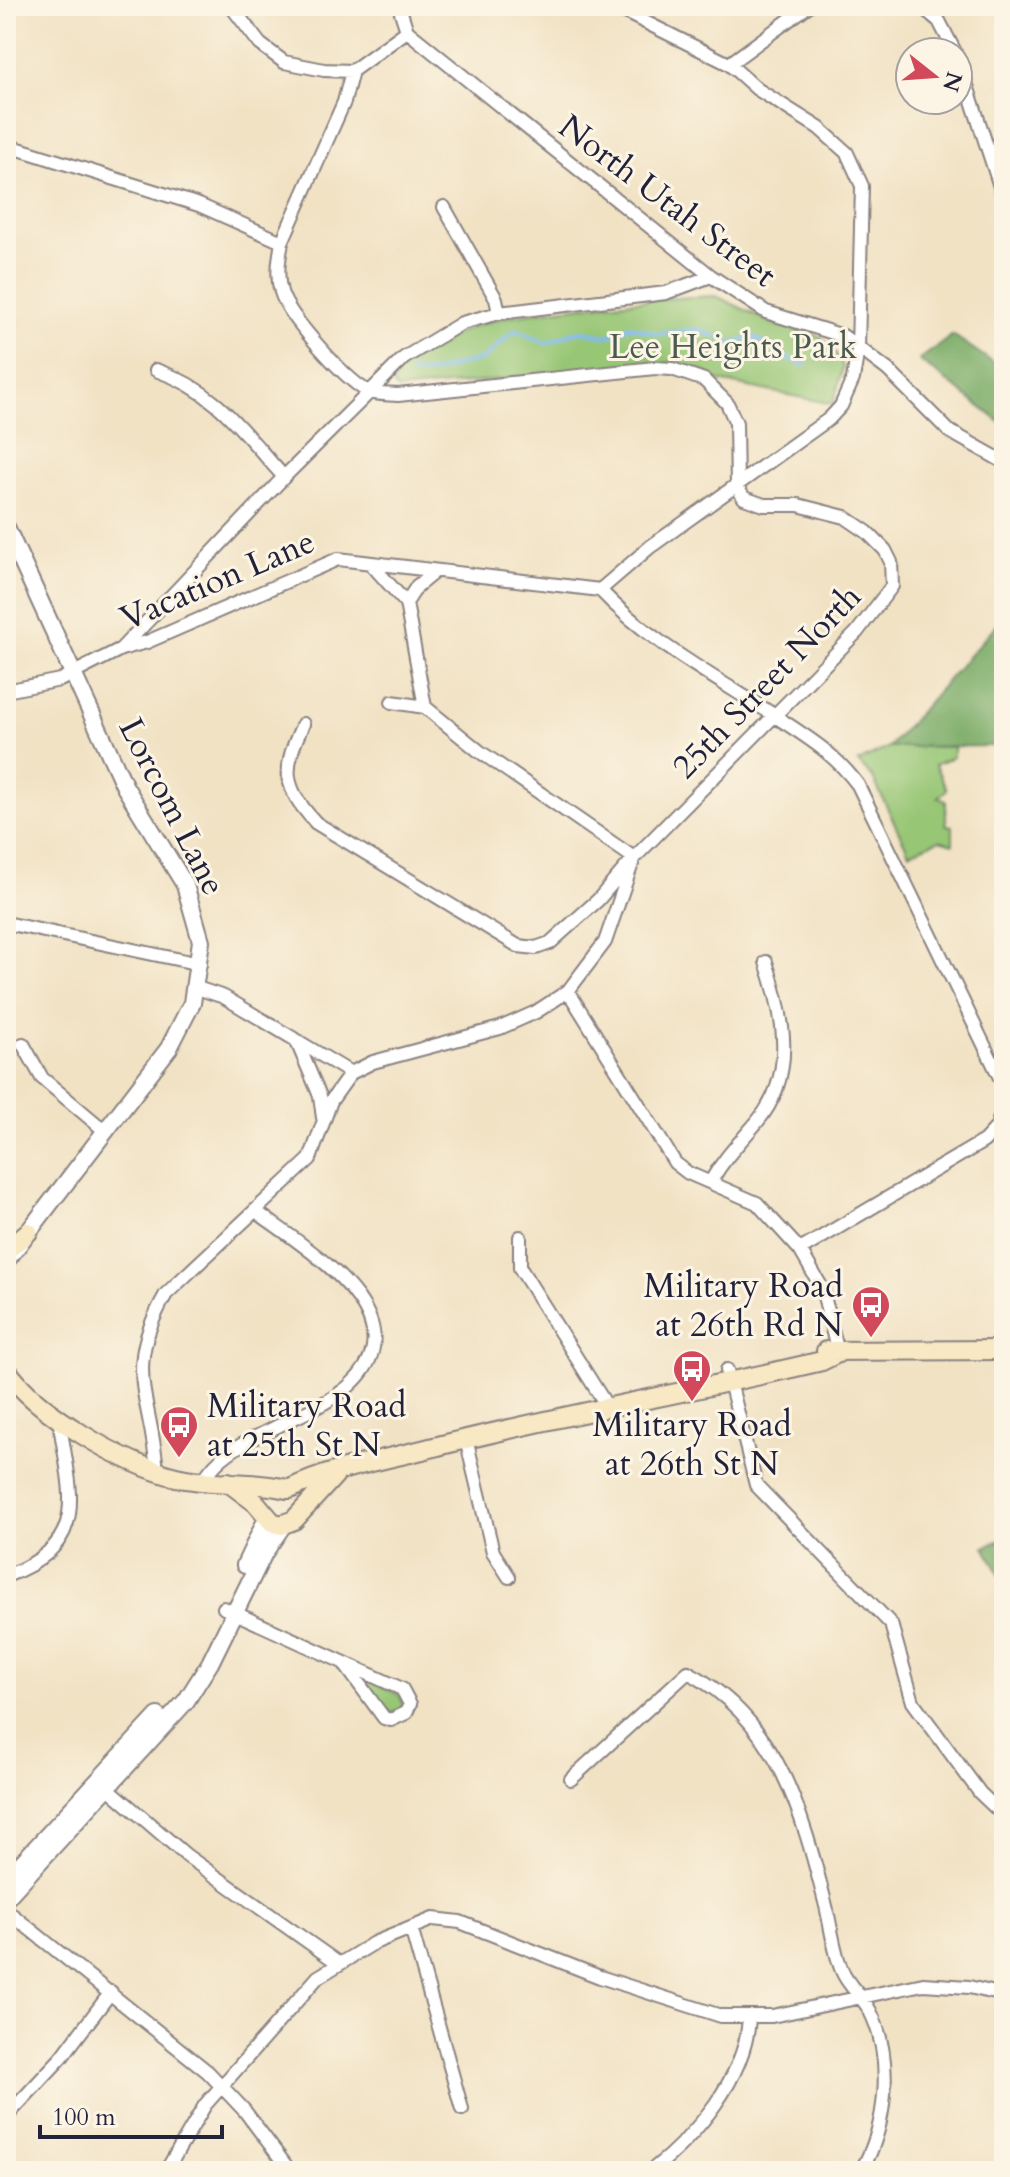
<svg xmlns="http://www.w3.org/2000/svg" width="1010" height="2177" font-family="Cardo,serif">
  <style>
    .green { fill: #97c675; stroke: #5c7458; stroke-width: 2 }
    .forest { fill: #79ab66; stroke: #4e6650; stroke-width: 2 }
    .lines { fill: none; stroke-linecap: round; stroke-linejoin: round }
    .stream { stroke: #80baf2; stroke-width: 4 }
    .minor-casing { stroke: #8a8280; stroke-width: 16 }
    .tertiary-casing { stroke: #8a8280; stroke-width: 20 }
    .secondary-casing { stroke: #8a8280; stroke-width: 22 }
    .minor { stroke: #fff; stroke-width: 12 }
    .tertiary { stroke: #fff; stroke-width: 16 }
    .secondary { stroke: #f8e8c3; stroke-width: 18 }
    .labels { text-anchor: middle; stroke-width: 6; stroke-linejoin: round; paint-order: stroke }
    .street-label { font-size: 34px; fill: #22223b; stroke: #fcf5e5 }
    .park-label { font-size: 34px; fill: #4b5b4f; stroke: #fcf5e5 }
    .poi-label { font-size: 34px; fill: #22223b; stroke: #fcf5e5; text-anchor: end }
  </style>
  <rect width="100%" height="100%" fill="#fcf5e5"/>
  <filter id="ink" filterUnits="userSpaceOnUse"><feTurbulence type="fractalNoise" baseFrequency=".0125" numOctaves="2"/><feDisplacementMap in="SourceGraphic" scale="16" xChannelSelector="R" yChannelSelector="G"/><feConvolveMatrix kernelMatrix="1 2 1 2 8 2 1 2 1" color-interpolation-filters="sRGB"/></filter>
  <filter id="wash" filterUnits="userSpaceOnUse"><feTurbulence type="fractalNoise" baseFrequency=".006" numOctaves="4" result="noise"/><feDisplacementMap in="SourceGraphic" scale="32" xChannelSelector="R" yChannelSelector="G"/><feGaussianBlur stdDeviation="1.8" result="paint"/><feColorMatrix in="noise" values="0 0 0 0 0 0 0 0 0 0 0 0 0 0 0 0 0 1.4 0 .05"/><feComposite in="paint" operator="in"/></filter>
  <g filter="url(#wash)">
    <rect width="100%" height="100%" fill="#f1e2c4"/>
    <path class="green" d="M716 296 772 323 821 337 841 360 843 368 833 404 719 381 702 371 670 363 398 390 392 384C400 354 477 322 506 317 575 305 647 299 716 296Z
      M889 747H953V757L935 765 947 790 938 797 946 801V825L953 826V844L939 840 909 853 873 778 858 762Z
      M369 1680 400 1695 403 1704 400 1711 393 1713 385 1710 366 1682Z"/>
    <path class="forest" d="M953 335 1004 370V425L919 360Z
      M1004 616V746L889 747Z
      M1004 1538V1582L985 1547Z"/>
    <g class="lines">
      <path class="stream" d="M411 372C436 378 458 361 482 360L515 330 546 343C557 341 565 334 576 332 598 327 596 347 630 326L658 334 698 329 731 343 756 338 781 356 805 365"/>
    </g>
  </g>
  <g filter="url(#ink)">
    <g class="lines">
      <g class="minor-casing">
        <path id="minor" d="M231 6 260 44 284 62 324 70 352 71 407 31
          M399 6 407 31 711 276 766 312 843 336 888 370 949 431 1004 462
          M613 6 729 64 808 6
          M921 6 939 21 955 52
          M958 58 1004 199
          M6 145 199 205 282 242
          M444 207 496 299 499 313
          M156 370C217 391 242 431 284 477
          M372 565 406 603 425 707
          M600 590 650 547 829 419 841 406 853 379 858 349 862 186 847 153 819 128 757 89 729 64
          M600 590C647 640 711 675 769 712 803 735 833 751 858 785L1003 1084 1004 1092
          M406 603 417 586 433 573
          M121 649 284 477 404 358 462 323 499 313 666 293 711 276
          M6 691 60 680 121 649 147 642 338 559 600 590
          M303 724C282 769 282 786 316 823L518 946 536 948 550 943 598 900 634 858 857 632 892 586 891 562 885 550 867 532 845 517 798 505H764L744 498 737 487 736 423 727 403 704 380 672 369 655 368 398 395C389 394 375 395 367 391 345 379 288 316 281 292 276 275 279 259 282 242L344 102 352 71
          M6 923 200 964
          M197 988 224 997 351 1073
          M568 991 675 1163 688 1173 757 1203 800 1250 822 1288 838 1353
          M297 1042 320 1096 323 1118
          M23 1044 42 1078 105 1131
          M711 1181C724 1158 740 1142 757 1122 797 1075 784 1015 766 962
          M520 1237V1268L608 1408
          M800 1250 984 1141 997 1127 1004 1104
          M727 1370 756 1485 891 1624 913 1702 980 1793 1004 1816
          M466 1439 493 1552 509 1577
          M157 1471C151 1394 122 1371 166 1294L310 1159 331 1101 351 1073 373 1062 500 1028 536 1012 568 991 605 942 634 858 479 751 425 707 392 702
          M203 1481C219 1453 246 1442 274 1428 298 1415 328 1404 349 1386 425 1318 305 1248 257 1212
          M6 1576C94 1543 69 1491 59 1418
          M224 1608 402 1689 410 1704 406 1713 391 1720 384 1718 346 1666
          M571 1779 688 1672C779 1721 802 1813 826 1906 831 1927 834 1952 842 1971 848 1986 863 1997 870 2011 894 2059 887 2126 861 2171
          M101 1782 187 1856 338 1963
          M6 1910 208 2072 244 2110 290 2171
          M411 1928 462 2109
          M6 2117 62 2057 111 1992
          M166 2171 205 2105 318 1977 374 1943 433 1919 460 1922 600 1977 721 2016H772L923 1984 969 1987 1004 1995
          M651 2171C696 2136 745 2078 749 2019"/>
      </g>
      <g class="tertiary-casing">
        <path id="tertiary" d="M6 527 125 787 185 885 201 941 192 1003 169 1048 6 1261
          M245 1565 268 1516
          M6 1880 158 1716
          M6 1898 186 1701 210 1663 264 1553 283 1525"/>
      </g>
      <g class="secondary-casing">
        <path id="secondary" d="M6 1251 28 1232
          M826 1351 1004 1350
          M6 1369C36 1413 125 1465 176 1477 213 1486 251 1480 287 1489
          M228 1482 256 1503 272 1522 281 1525 294 1520 335 1475
          M290 1489C333 1468 384 1460 430 1448 559 1415 691 1392 822 1361L838 1353"/>
      </g>
      <use href="#minor" class="minor"/>
      <use href="#tertiary" class="tertiary"/>
      <use href="#secondary" class="secondary"/>
    </g>
  </g>
  <defs>
    <g id="bus-pin" transform="scale(2)"><path d="M0 17L-7.5 6A9.5 9.5 0 1 1 7.5 6Z" fill="#d1495b" stroke="#fcf5e5"/><path d="M-5-6H5V4H4V6H2V4H-2V6H-4V4H-5ZM-3.5-4V0h7V-4ZM-3.5 1.2v1.5H-2V1.2ZM2 1.2v1.5H3.5V1.2Z" fill="#fff"/></g>
  </defs>
  <g fill-rule="evenodd">
    <use href="#bus-pin" x="871" y="1305"/>
    <use href="#bus-pin" x="692" y="1369"/>
    <use href="#bus-pin" x="179" y="1425"/>
  </g>
  <g class="labels">
    <g class="street-label">
      <text transform="translate(668 200) rotate(37)" y="12">North Utah Street</text>
      <text transform="translate(217 579) rotate(-23)" y="12">Vacation Lane</text>
      <text transform="translate(766 681) rotate(-46)" y="12">25th Street North</text>
      <text transform="translate(173 806) rotate(63)" y="12">Lorcom Lane</text>
    </g>
    <g class="park-label">
      <text x="733" y="358">Lee Heights Park</text>
    </g>
    <g class="poi-label">
      <text x="843" y="1297">Military Road<tspan x="843" dy="39">at 26th Rd N</tspan></text>
      <text x="207" y="1417" text-anchor="start">Military Road<tspan x="207" dy="39">at 25th St N</tspan></text>
      <text x="692" y="1436" text-anchor="middle">Military Road<tspan x="692" dy="39">at 26th St N</tspan></text>
    </g>
  </g>
  <rect width="1010" height="2177" fill="none" stroke="#fcf5e5" stroke-width="32"/>
  <g transform="translate(934 76) rotate(107)"><circle r="38" fill="#fcf5e5" stroke="#a5a1a1" stroke-width="2"/>
  <path d="M0-6L14 30L0 20L-14 30Z" fill="#d1495b"/>
  <text y="-12" font-size="22" font-weight="bold" text-anchor="middle" fill="#22223b">N</text>
  </g>
  <path d="M40 2125v12h182v-12" fill="none" stroke="#22223b" stroke-width="4"/>
  <text x="52" y="2125" font-size="24" fill="#22223b" stroke="#fcf5e5" stroke-width="6" paint-order="stroke">100 m</text>
</svg>
